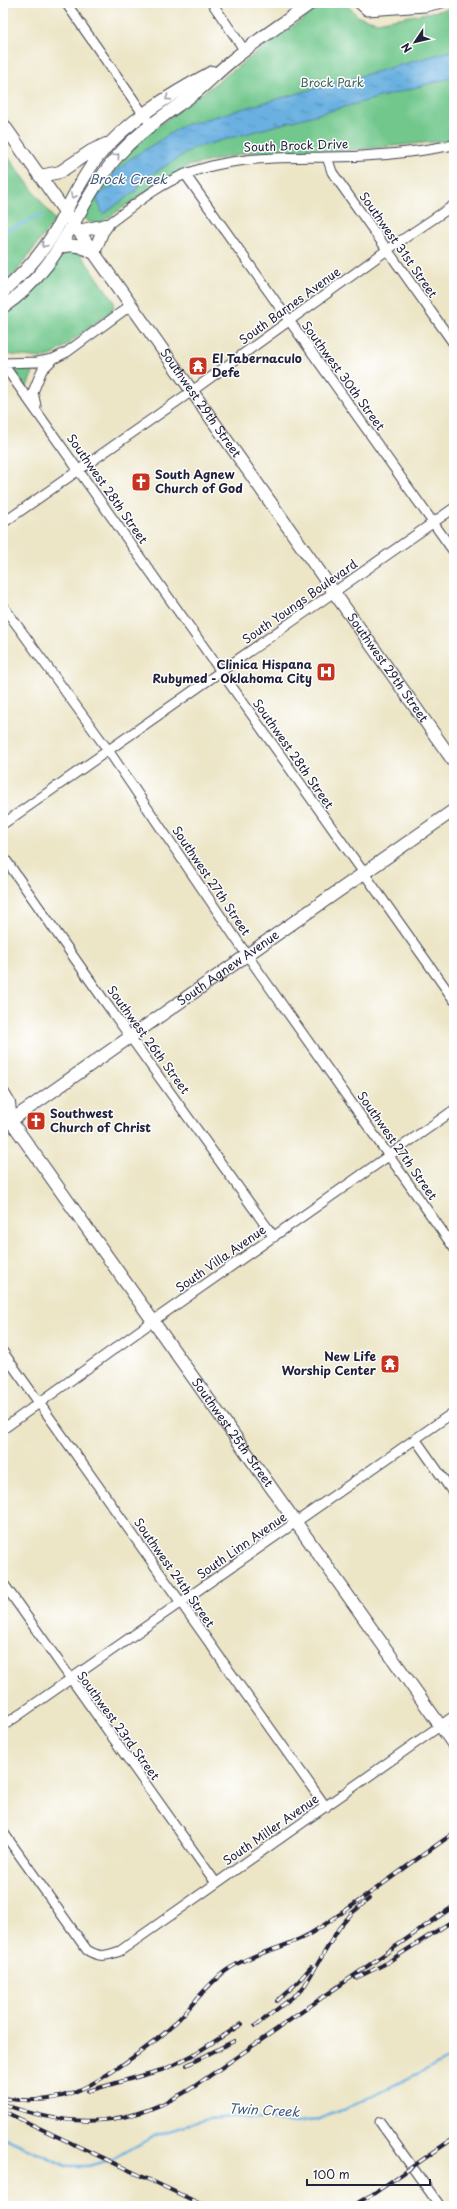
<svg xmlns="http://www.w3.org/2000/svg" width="457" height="2209" font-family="'Playpen Sans',sans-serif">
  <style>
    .green { fill: #71c78c; stroke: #4a7464 }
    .water { fill: url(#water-ripples); stroke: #466a8e }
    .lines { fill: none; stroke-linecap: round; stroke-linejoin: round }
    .stream { stroke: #6ab1e1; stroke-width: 2.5 }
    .street-casing { stroke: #403f50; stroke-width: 11 }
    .secondary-casing { stroke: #403f50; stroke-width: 14 }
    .street { stroke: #fff; stroke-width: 9 }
    .secondary { stroke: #fff; stroke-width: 12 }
    .rail-casing { stroke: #22223b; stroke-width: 4 }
    .rail { stroke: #fff; stroke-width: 2.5; stroke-dasharray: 8; stroke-linecap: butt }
    .oneway { stroke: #9c9ca7 }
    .labels { text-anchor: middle; stroke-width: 3; stroke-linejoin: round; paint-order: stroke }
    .park-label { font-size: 12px; fill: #42645b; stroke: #fff }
    .street-label { font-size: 12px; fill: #22223b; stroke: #fff }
    .poi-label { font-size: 12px; font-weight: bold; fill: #22223b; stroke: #fff; text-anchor: start }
    .water-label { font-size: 13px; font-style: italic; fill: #3f5b7d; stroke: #fff }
  </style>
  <defs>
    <pattern id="water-ripples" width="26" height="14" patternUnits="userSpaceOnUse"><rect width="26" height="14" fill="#6ab1e1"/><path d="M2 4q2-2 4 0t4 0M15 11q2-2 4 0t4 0" fill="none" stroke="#5790b8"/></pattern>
  </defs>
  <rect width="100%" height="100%" fill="#fff"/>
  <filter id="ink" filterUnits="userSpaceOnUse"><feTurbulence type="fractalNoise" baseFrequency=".025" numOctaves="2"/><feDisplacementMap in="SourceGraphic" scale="8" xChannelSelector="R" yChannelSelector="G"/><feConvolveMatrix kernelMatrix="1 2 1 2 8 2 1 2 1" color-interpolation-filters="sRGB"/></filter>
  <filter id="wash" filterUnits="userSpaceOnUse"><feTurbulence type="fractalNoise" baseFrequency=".012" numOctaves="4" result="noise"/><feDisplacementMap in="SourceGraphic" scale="16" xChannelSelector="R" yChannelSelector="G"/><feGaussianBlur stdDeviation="0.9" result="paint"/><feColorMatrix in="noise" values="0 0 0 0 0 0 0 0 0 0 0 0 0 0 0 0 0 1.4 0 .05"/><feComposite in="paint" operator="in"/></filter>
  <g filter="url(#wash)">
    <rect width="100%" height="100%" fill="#ece5c6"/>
    <path class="green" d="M324 3H345L359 17 377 22 454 8V140L331 152 246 153 189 166 165 179 99 224C92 223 87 223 84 216 103 183 119 160 147 134Z
      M3 150 55 220 14 275 3 285Z
      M71 251 81 255 114 301 113 310 53 355 42 358 3 354V312L61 255Z
      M16 367 34 369 27 387 24 386 14 371Z"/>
    <path class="water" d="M454 50V77L194 148 143 180 135 192 103 214 96 197 115 184 112 175 130 159 184 125Z"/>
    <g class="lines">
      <path class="stream" d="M3 232 44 214
        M3 2137 66 2166H88L113 2159 156 2135 207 2119 235 2117 297 2123 316 2120 345 2109 454 2056"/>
    </g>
  </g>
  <g filter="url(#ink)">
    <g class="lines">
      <g class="street-casing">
        <path id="street" d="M66 3 151 125
          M212 3 245 51
          M358 3 367 11 425 7 442 3
          M327 157 332 172 454 344
          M185 174 454 552
          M107 225C132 207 157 185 186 174 232 156 278 158 327 157 370 157 412 153 454 145
          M3 363 37 362 53 359
          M3 364 454 1000
          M36 406 33 392 42 370 53 359 67 352 131 305
          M3 523 192 391 387 250 454 205
          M3 606 108 750 247 955 454 1248
          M3 824 454 508
          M3 856 103 999 274 1237
          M3 1352 326 1807
          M3 1429 153 1321 454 1110
          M416 1440 454 1494
          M3 1583 216 1883
          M3 1726 454 1412
          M3 1832 87 1950C100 1958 106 1956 120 1951L454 1716
          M380 2122 440 2206"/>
      </g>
      <g class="secondary-casing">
        <g id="secondary">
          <path id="s1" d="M3 124 454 762"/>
          <path d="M40 176 60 172 91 151 106 144"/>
          <path d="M78 231 107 225"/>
          <path d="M61 247C73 243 83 247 94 253"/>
          <path d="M94 253 102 232 107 225"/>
          <path d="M3 292C23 274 45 250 58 226 70 203 81 179 97 158 126 121 171 94 212 72"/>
          <path d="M3 307C66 265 76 199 124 149 145 127 171 111 195 93 207 83 218 72 230 62 255 41 284 23 311 3"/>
          <path id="s2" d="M3 1093 9 1103 11 1121 454 1745"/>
          <path id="s3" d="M3 1126 454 810"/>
        </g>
      </g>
      <use href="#street" class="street"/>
      <use href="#secondary" class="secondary"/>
      <g class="rail-casing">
        <path id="rail" d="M356 1978 383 1965 454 1920
          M277 2001 297 1983 311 1967
          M255 2026 302 1990 339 1928 352 1913 369 1899
          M187 2065 234 2041
          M88 2091 165 2069 193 2055 242 2024
          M3 2098C57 2107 86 2090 129 2060 146 2048 162 2037 176 2022 193 2005 207 1984 227 1970 253 1952 286 1949 313 1932 361 1902 407 1865 454 1833
          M3 2104C73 2130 132 2127 195 2086L454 1906
          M3 2111 205 2206
          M352 2206 373 2194 454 2138"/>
      </g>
      <use href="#rail" class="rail"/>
    </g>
    <defs><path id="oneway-chevron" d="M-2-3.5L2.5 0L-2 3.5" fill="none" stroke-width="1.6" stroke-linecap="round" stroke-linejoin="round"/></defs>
    <g class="oneway">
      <use href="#oneway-chevron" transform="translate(168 98) rotate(146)"/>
      <use href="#oneway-chevron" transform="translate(117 156) rotate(-49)"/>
      <use href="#oneway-chevron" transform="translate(73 196) rotate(119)"/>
      <use href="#oneway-chevron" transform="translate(44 245) rotate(127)"/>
    </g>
  </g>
  <defs>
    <g id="temple-square" transform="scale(1)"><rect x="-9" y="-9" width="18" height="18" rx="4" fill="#c8321e" stroke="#fff"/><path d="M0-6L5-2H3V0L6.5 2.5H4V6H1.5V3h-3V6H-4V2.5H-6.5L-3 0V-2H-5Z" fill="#fff"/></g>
    <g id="church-square" transform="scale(1)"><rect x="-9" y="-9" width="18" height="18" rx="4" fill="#c8321e" stroke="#fff"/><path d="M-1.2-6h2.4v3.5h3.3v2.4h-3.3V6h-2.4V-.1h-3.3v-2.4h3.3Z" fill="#fff"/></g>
    <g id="hospital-square" transform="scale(1)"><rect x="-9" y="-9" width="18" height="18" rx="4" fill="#c8321e" stroke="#fff"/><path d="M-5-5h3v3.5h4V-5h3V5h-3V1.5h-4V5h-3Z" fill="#fff"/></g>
  </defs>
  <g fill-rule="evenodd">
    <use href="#temple-square" x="198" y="366"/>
    <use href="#church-square" x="141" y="482"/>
    <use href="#hospital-square" x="326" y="672"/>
    <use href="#church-square" x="36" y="1121"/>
    <use href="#temple-square" x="390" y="1364"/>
  </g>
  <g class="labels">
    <g class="park-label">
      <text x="332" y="87">Brock Park</text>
    </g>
    <g class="street-label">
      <text transform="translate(296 146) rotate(-2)" y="4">South Brock Drive</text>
      <text transform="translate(398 245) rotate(55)" y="4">Southwest 31st Street</text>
      <text transform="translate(290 306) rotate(-36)" y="4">South Barnes Avenue</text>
      <text transform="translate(343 376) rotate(54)" y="4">Southwest 30th Street</text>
      <text dy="4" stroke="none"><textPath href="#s1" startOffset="342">Southwest 29th Street</textPath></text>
      <text transform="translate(107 489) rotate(55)" y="4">Southwest 28th Street</text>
      <text transform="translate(300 602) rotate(-35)" y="4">South Youngs Boulevard</text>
      <text dy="4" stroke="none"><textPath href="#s1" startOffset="666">Southwest 29th Street</textPath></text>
      <text transform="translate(293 754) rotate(55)" y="4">Southwest 28th Street</text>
      <text transform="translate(211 881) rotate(56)" y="4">Southwest 27th Street</text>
      <text dy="4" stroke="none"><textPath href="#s3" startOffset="275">South Agnew Avenue</textPath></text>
      <text transform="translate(148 1040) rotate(54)" y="4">Southwest 26th Street</text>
      <text transform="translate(397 1146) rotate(55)" y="4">Southwest 27th Street</text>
      <text transform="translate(221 1259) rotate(-35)" y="4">South Villa Avenue</text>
      <text dy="4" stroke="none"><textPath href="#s2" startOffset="412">Southwest 25th Street</textPath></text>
      <text transform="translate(242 1546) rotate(-35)" y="4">South Linn Avenue</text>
      <text transform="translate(174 1573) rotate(55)" y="4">Southwest 24th Street</text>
      <text transform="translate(118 1726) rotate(54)" y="4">Southwest 23rd Street</text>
      <text transform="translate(271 1830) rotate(-35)" y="4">South Miller Avenue</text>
    </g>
    <g class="poi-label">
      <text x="212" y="363">El Tabernaculo<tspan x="212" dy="14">Defe</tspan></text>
      <text x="155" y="479">South Agnew<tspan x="155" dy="14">Church of God</tspan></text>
      <text x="312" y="669" text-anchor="end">Clinica Hispana<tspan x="312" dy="14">Rubymed - Oklahoma City</tspan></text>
      <text x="50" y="1118">Southwest<tspan x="50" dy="14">Church of Christ</tspan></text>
      <text x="376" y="1361" text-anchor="end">New Life<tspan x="376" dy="14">Worship Center</tspan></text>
    </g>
    <g class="water-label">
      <text x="128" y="184">Brock Creek</text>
      <text transform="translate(264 2110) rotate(3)" y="5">Twin Creek</text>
    </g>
  </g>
  <rect width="457" height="2209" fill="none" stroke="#fff" stroke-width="16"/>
  <g transform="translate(415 42) rotate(235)" stroke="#ffffff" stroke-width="3" paint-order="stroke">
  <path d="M0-3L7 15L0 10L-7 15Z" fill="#22223b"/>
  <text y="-6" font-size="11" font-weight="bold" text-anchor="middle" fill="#22223b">N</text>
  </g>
  <path d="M307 2179v6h123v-6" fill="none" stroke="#22223b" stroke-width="2"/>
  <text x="313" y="2179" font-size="12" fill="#22223b" stroke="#ffffff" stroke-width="3" paint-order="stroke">100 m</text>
</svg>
